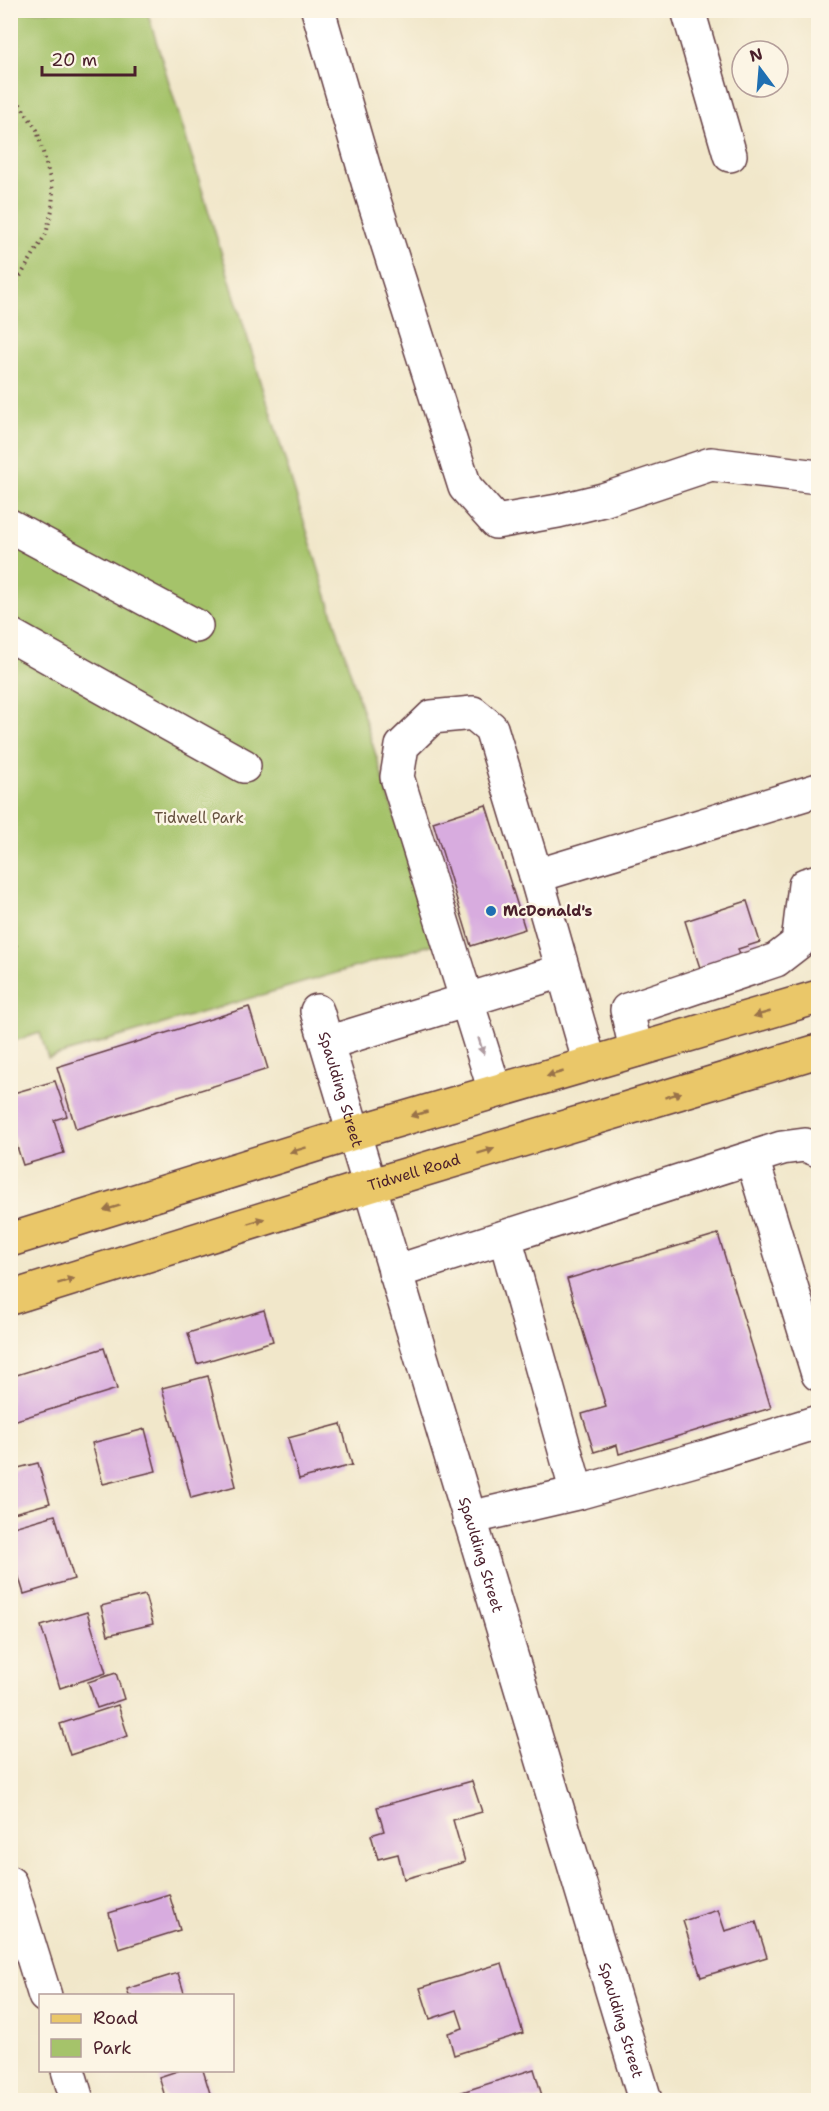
<svg xmlns="http://www.w3.org/2000/svg" width="829" height="2111" font-family="'Shantell Sans',sans-serif">
  <style>
    .green { fill: #a5c36a; stroke: #78714a; stroke-width: 1.5 }
    .building { fill: #d8acdf }
    .lines { fill: none; stroke-linecap: round; stroke-linejoin: round }
    .minor-casing { stroke: #633d43; stroke-width: 36 }
    .major-casing { stroke: #633d43; stroke-width: 36 }
    .path { stroke: #633d43; stroke-width: 4; stroke-dasharray: 1.5 4.5; stroke-linecap: butt }
    .minor { stroke: #fff; stroke-width: 33 }
    .major { stroke: #eac769; stroke-width: 33 }
    .oneway { fill: #9a734a }
    .oneway2 { fill: #ae9aa0 }
    .poi-dot { fill: #1f6fb2; stroke: #fcf5e5; stroke-width: 2 }
    .labels { text-anchor: middle; stroke-width: 5; stroke-linejoin: round; paint-order: stroke }
    .park-label { font-size: 15px; fill: #65503e; stroke: #fcf5e5 }
    .poi-label { font-size: 15px; font-weight: bold; fill: #4a1f2b; stroke: #fcf5e5; text-anchor: start }
    .street-label { font-size: 15px; fill: #4a1f2b; stroke: #fcf5e5 }
  </style>
  <rect width="100%" height="100%" fill="#fcf5e5"/>
  <filter id="ink" filterUnits="userSpaceOnUse"><feTurbulence type="fractalNoise" baseFrequency=".0167" numOctaves="2"/><feDisplacementMap in="SourceGraphic" scale="12" xChannelSelector="R" yChannelSelector="G"/><feConvolveMatrix kernelMatrix="1 2 1 2 8 2 1 2 1" color-interpolation-filters="sRGB"/></filter>
  <filter id="wash" filterUnits="userSpaceOnUse"><feTurbulence type="fractalNoise" baseFrequency=".008" numOctaves="4" result="noise"/><feDisplacementMap in="SourceGraphic" scale="24" xChannelSelector="R" yChannelSelector="G"/><feGaussianBlur stdDeviation="1.35" result="paint"/><feColorMatrix in="noise" values="0 0 0 0 0 0 0 0 0 0 0 0 0 0 0 0 0 1.4 0 .05"/><feComposite in="paint" operator="in"/></filter>
  <g filter="url(#wash)">
    <rect width="100%" height="100%" fill="#f1e7ca"/>
    <path class="green" d="M11 11H147L434 944 48 1058 40 1033 11 1042Z"/>
    <g id="blocks">
      <path class="building" d="M486 805 525 929 471 946 433 822Z
        M747 901 760 942 738 949 741 958 701 971 685 921Z
        M249 1007 268 1069 76 1129 57 1067Z
        M55 1081 67 1116 54 1120 64 1153 23 1165 10 1125V1094Z
        M718 1234 771 1408 619 1454 617 1445 594 1452 582 1414 606 1407 567 1279Z
        M264 1310 273 1341 197 1364 188 1333Z
        M104 1348 117 1389 10 1422V1377Z
        M208 1376 236 1486 191 1498 162 1388Z
        M341 1424 352 1465 299 1479 288 1438Z
        M145 1429 156 1471 103 1484 92 1443Z
        M38 1463 50 1503 10 1514V1470Z
        M55 1515 74 1579 24 1594 10 1548V1528Z
        M145 1595 153 1624 108 1635 101 1606Z
        M87 1612 106 1673 60 1688 41 1626Z
        M116 1673 124 1699 97 1708 88 1682Z
        M118 1705 128 1736 70 1755 60 1724Z
        M472 1781 482 1812 453 1820 465 1862 404 1879 398 1854 378 1859 371 1835 384 1831 377 1807Z
        M169 1894 180 1930 119 1949 109 1913Z
        M718 1910 725 1931 756 1922 767 1957 701 1977 683 1921Z
        M502 1963 523 2033 454 2055 448 2033 463 2028 457 2010 430 2019 420 1988Z
        M178 1973 185 1996H129L127 1989Z
        M534 2069 543 2099 462 2100 459 2093Z
        M180 2070H203L212 2100H166L159 2077Z"/>
    </g>
  </g>
  <g filter="url(#ink)">
    <use href="#blocks" fill-opacity="0" stroke="#633d43" stroke-width="1.5"/>
    <g class="lines">
      <g class="minor-casing">
        <g id="minor">
          <path d="M318 10 368 182 465 487 496 522 558 511 603 500 711 464 818 477"/>
          <path d="M688 10 730 155"/>
          <path d="M10 526 196 626"/>
          <path d="M10 635 244 766"/>
          <path d="M536 876 590 1064"/>
          <path id="s1" d="M317 1011 645 2100"/>
          <path d="M327 1043 562 971"/>
          <path d="M636 1050 627 1010 776 960 798 943 805 885 818 881"/>
          <path d="M495 1091 397 777 402 746 432 717 473 713 491 728 536 876 818 790"/>
          <path d="M752 1158 818 1374"/>
          <path d="M505 1237 577 1493"/>
          <path d="M395 1272 782 1148 805 1145 818 1150"/>
          <path d="M469 1518 577 1493 705 1457 818 1422"/>
          <path d="M10 1883 45 1996"/>
          <path d="M68 2070 77 2100"/>
        </g>
      </g>
      <g class="major-casing">
        <g id="major">
          <path d="M10 1240 354 1133 818 997"/>
          <path id="s2" d="M10 1298 369 1186 818 1051"/>
        </g>
      </g>
      <path class="path" d="M10 89 37 130 53 190 52 210 46 234 10 293
        M10 928 16 947 10 958"/>
      <use href="#minor" class="minor"/>
      <use href="#major" class="major"/>
    </g>
    <defs><path id="oneway-solid" d="M-6-.8H1V-3.2L6.5 0L1 3.2V.8H-6Z" transform="scale(1.5)"/></defs>
    <g class="oneway">
      <use href="#oneway-solid" transform="translate(762 1014) rotate(164)"/>
      <use href="#oneway-solid" transform="translate(555 1074) rotate(164)"/>
      <use href="#oneway-solid" transform="translate(673 1095) rotate(-17)"/>
      <use href="#oneway-solid" transform="translate(419 1114) rotate(164)"/>
      <use href="#oneway-solid" transform="translate(298 1150) rotate(163)"/>
      <use href="#oneway-solid" transform="translate(486 1151) rotate(-17)"/>
      <use href="#oneway-solid" transform="translate(112 1208) rotate(163)"/>
      <use href="#oneway-solid" transform="translate(256 1221) rotate(-17)"/>
      <use href="#oneway-solid" transform="translate(66 1281) rotate(-17)"/>
    </g>
    <use class="oneway2" href="#oneway-solid" transform="translate(481 1046) rotate(73)"/>
  </g>
  <circle class="poi-dot" cx="491" cy="911" r="6"/>
  <g class="labels">
    <g class="park-label">
      <text x="199" y="823">Tidwell Park</text>
    </g>
    <g class="poi-label">
      <text x="503" y="916">McDonald's</text>
    </g>
    <g class="street-label">
      <text dy="5" stroke="none"><textPath href="#s1" startOffset="82">Spaulding Street</textPath></text>
      <text dy="5" stroke="none"><textPath href="#s2" startOffset="423">Tidwell Road</textPath></text>
      <text dy="5" stroke="none"><textPath href="#s1" startOffset="568">Spaulding Street</textPath></text>
      <text dy="5" stroke="none"><textPath href="#s1" startOffset="1054">Spaulding Street</textPath></text>
    </g>
  </g>
  <rect width="829" height="2111" fill="none" stroke="#fcf5e5" stroke-width="36"/>
  <rect x="39" y="1994" width="195" height="78" fill="#fcf5e5" stroke="#b59f9b" stroke-width="1.5"/>
  <rect x="51" y="2014" width="30" height="9" fill="#eac769" stroke="#b59f9b" stroke-width="1.5"/>
  <text x="93" y="2024" font-size="18" fill="#4a1f2b">Road</text>
  <rect x="51" y="2039" width="30" height="18" fill="#a5c36a" stroke="#b59f9b" stroke-width="1.5"/>
  <text x="93" y="2054" font-size="18" fill="#4a1f2b">Park</text>
  <g transform="translate(760 69) rotate(344)"><circle r="28" fill="#fcf5e5" stroke="#b59f9b" stroke-width="1.5"/>
  <path d="M0-4.5L10 22L0 15L-10 22Z" fill="#1f6fb2"/>
  <text y="-9" font-size="16" font-weight="bold" text-anchor="middle" fill="#4a1f2b">N</text>
  </g>
  <path d="M42 66v9h93v-9" fill="none" stroke="#4a1f2b" stroke-width="3"/>
  <text x="51" y="66" font-size="18" fill="#4a1f2b" stroke="#fcf5e5" stroke-width="4.5" paint-order="stroke">20 m</text>
</svg>
